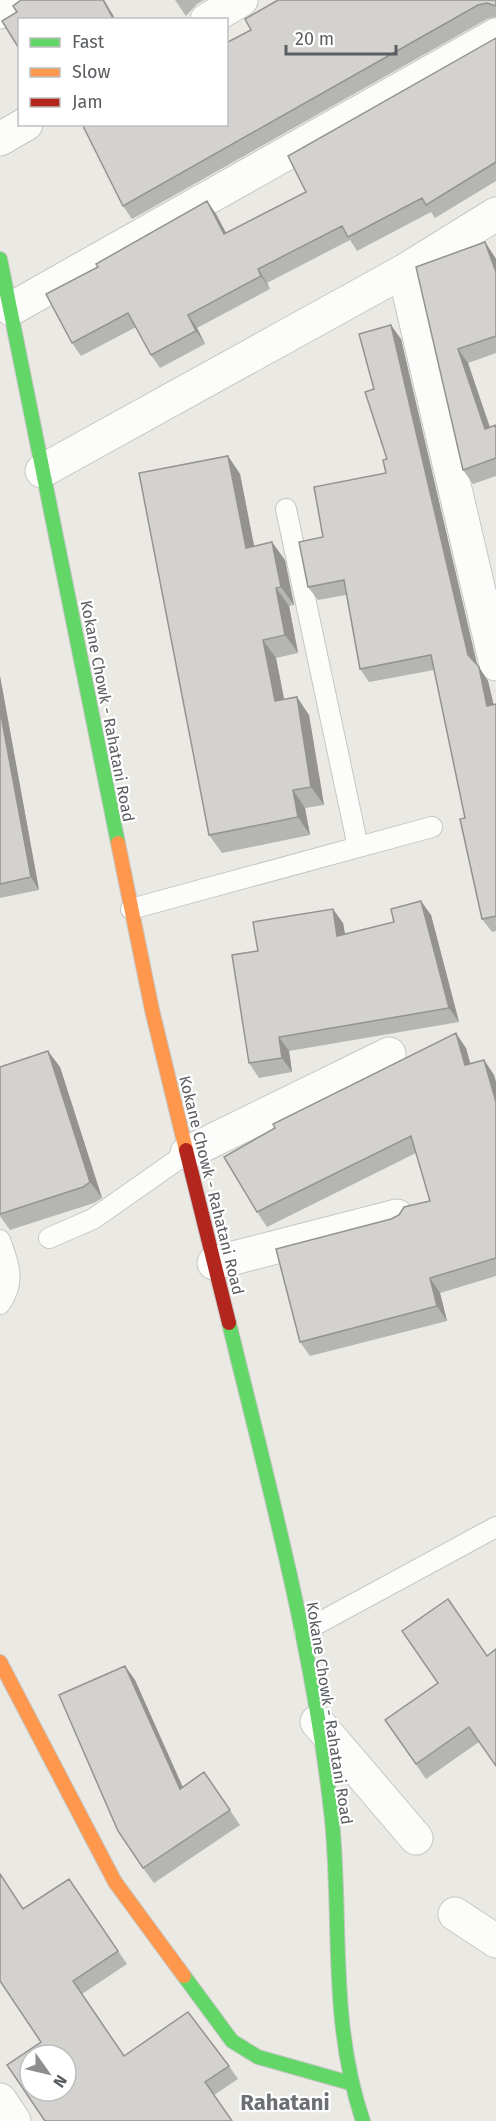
<svg xmlns="http://www.w3.org/2000/svg" width="496" height="2121" font-family="'Fira Sans',sans-serif">
  <style>
    .lines { fill: none; stroke-linecap: round; stroke-linejoin: round }
    .lane-casing { stroke: #c6c7c6; stroke-width: 22 }
    .street-casing { stroke: #c6c7c6; stroke-width: 35 }
    .fast-casing { stroke: #c5c6c4; stroke-width: 16 }
    .slow-casing { stroke: #c5c6c4; stroke-width: 16 }
    .jam-casing { stroke: #c5c6c4; stroke-width: 16 }
    .lane { stroke: #fcfcfb; stroke-width: 20 }
    .street { stroke: #fcfcfb; stroke-width: 33 }
    .fast { stroke: #63d668; stroke-width: 14 }
    .slow { stroke: #ff974d; stroke-width: 14 }
    .jam { stroke: #b3261e; stroke-width: 14 }
    .wall { fill: #b5b5b2 }
    .shaded-wall { fill: #949391 }
    .building { fill: #d3d2cf; stroke: #949391; stroke-width: 1.5; fill-rule: evenodd }
    .labels { text-anchor: middle; stroke-width: 4.5; stroke-linejoin: round; paint-order: stroke }
    .street-label { font-size: 16px; fill: #5a5d61; stroke: #fff }
    .district-label { font-size: 22px; font-weight: bold; fill: #6b6f73; stroke: #fff }
  </style>
  <rect width="100%" height="100%" fill="#eae9e4"/>
  <g class="lines">
    <g class="lane-casing">
      <path id="lane" d="M286 509 358 847
        M131 909 432 827
        M49 1238 93 1219 187 1153
        M0 1240C9 1264 16 1282 0 1304
        M304 1631 496 1527"/>
    </g>
    <g class="street-casing">
      <path id="street" d="M0 12 21 0
        M207 20 241 0
        M0 139 26 124
        M404 271 496 664
        M11 309 496 35
        M42 471 404 271 496 214
        M187 1153 389 1054
        M214 1263 397 1216
        M317 1722 416 1838
        M455 1914 496 1941
        M0 2100 14 2121"/>
    </g>
    <g class="fast-casing">
      <path id="fast" d="M0 259 118 843
        M229 1323C269 1487 314 1651 332 1820 342 1922 329 2022 363 2121
        M184 1976 232 2041 258 2057 350 2083"/>
    </g>
    <g class="slow-casing">
      <path id="slow" d="M118 843 152 1010 186 1150
        M0 1662 115 1882 184 1976"/>
    </g>
    <g class="jam-casing">
      <path id="jam" d="M186 1150 229 1323"/>
    </g>
    <use href="#lane" class="lane"/>
    <use href="#street" class="street"/>
    <use href="#fast" class="fast"/>
    <use href="#slow" class="slow"/>
    <use href="#jam" class="jam"/>
  </g>
  <path class="wall" d="M175 0H204L197 4 186 16Z
    M496 0V17L487 19 132 219 123 206 251 30Z
    M496 38V181L435 218 431 212 357 251 350 240 267 283 270 289 197 328 205 344 160 368 151 355 136 327 81 356 72 343 98 267 207 201 216 214 226 233 306 192Z
    M485 242 496 259V353L468 363 490 427 496 425V476L473 484 463 470 416 267Z
    M401 339 477 665 488 681 494 705 496 704V931L492 932 482 919 465 818 434 670 369 682 360 669 346 595 318 600 308 587 323 537 386 473 387 459 374 389Z
    M228 456 240 474 254 546 285 560 294 605 289 606 298 653 276 658 284 699 309 715 324 805 305 808 310 835 222 853 209 835Z
    M0 676 39 890 0 898Z
    M431 915 459 1022 289 1051 292 1072 259 1078 249 1063 258 951 343 923 345 934Z
    M466 1048 470 1064 484 1060 494 1075 496 1082V1276L440 1293 447 1321 310 1356 300 1342 391 1219 430 1201 416 1153 267 1227 257 1212Z
    M0 1067H60L102 1198 94 1203 10 1230 0 1216Z
    M125 1666 135 1680 182 1787 204 1772 240 1825 154 1883 143 1868Z
    M438 1683 479 1742 426 1779 385 1720Z
    M69 1879 127 1964 82 1994 124 2056 229 2066 238 2079 214 2095 41 2042 24 1909Z"/>
  <path class="shaded-wall" d="M103 0H104L116 20H114Z
    M207 201 216 214 234 248 224 234Z
    M485 242 496 259V272Z
    M258 269 267 283 270 289 261 276Z
    M188 315 197 328 205 344 196 331Z
    M391 325 401 339 478 668 468 655Z
    M458 349 468 363 495 443 485 429Z
    M228 456 240 474 258 566 246 548Z
    M272 542 285 560 294 605 281 587Z
    M276 588 289 606 298 653 285 635Z
    M263 640 276 658 288 719 275 701Z
    M479 667 488 681 496 716 487 706Z
    M0 676 39 890 31 877 0 710Z
    M297 697 309 715 324 805 311 787Z
    M293 790 305 808 310 835 298 817Z
    M421 901 431 915 459 1022 449 1008Z
    M333 909 343 923 348 951 337 936Z
    M456 1033 466 1048 475 1080 465 1065Z
    M279 1037 289 1051 292 1072 282 1058Z
    M48 1051 60 1067 102 1198 90 1182Z
    M484 1060 494 1075 496 1082V1102Z
    M430 1278 440 1293 447 1321 437 1306Z
    M125 1666 135 1680 190 1803 180 1789Z"/>
  <path class="building" d="M21 0H103L114 20H20V50L2 21 17 12 13 6Z
    M278 0H496V6L487 3 478 5 123 206 82 124H226V43L251 30 245 19Z
    M496 38V162L426 205 422 198 348 237 342 226 258 269 261 276 188 315 196 331 151 355 128 313 72 343 46 294 98 267 96 264 207 201 224 234 306 192 288 156Z
    M485 242 496 272V336L458 349 485 429 496 425V458L463 470 416 267Z
    M391 325 468 655 479 667 487 706 496 704V916L482 919 460 819 465 818 431 655 360 669 344 580 308 587 299 542 323 537 314 487 386 473 383 460 387 459 365 392 374 389 359 334Z
    M228 456 246 548 272 542 281 587 276 588 285 635 263 640 275 701 297 697 311 787 293 790 298 817 209 835 139 473Z
    M0 710 31 877 0 884Z
    M421 901 449 1008 279 1037 282 1058 249 1063 232 955 258 951 253 922 333 909 337 936 394 922 391 909Z
    M456 1033 465 1065 484 1060 496 1102V1258L430 1278 437 1306 300 1342 276 1249 391 1219 399 1215 404 1207 430 1201 411 1136 257 1212 224 1157 275 1128 273 1124Z
    M48 1051 90 1182 83 1187 0 1214V1067Z
    M448 1599 487 1656 496 1649V1766L469 1727 416 1764 385 1720 438 1683 402 1631Z
    M125 1666 180 1789 204 1772 230 1810 143 1868 118 1831 59 1695Z
    M0 1874 23 1909 69 1879 118 1951 73 1981 124 2056 188 2012 229 2066 205 2082 232 2121H45L7 2065 41 2042 0 1981ZM30 2055H66V2091H30Z"/>
  <g class="labels">
    <g class="street-label">
      <text transform="translate(108 711) rotate(79)" y="6">Kokane Chowk - Rahatani Road</text>
      <text transform="translate(212 1185) rotate(76)" y="6">Kokane Chowk - Rahatani Road</text>
      <text transform="translate(330 1713) rotate(81)" y="6">Kokane Chowk - Rahatani Road</text>
    </g>
    <g class="district-label">
      <text x="285" y="2110">Rahatani</text>
    </g>
  </g>
  <rect x="18" y="18" width="210" height="108" fill="#ffffff" stroke="#bdbec0" stroke-width="1.5"/>
  <rect x="30" y="38" width="30" height="9" fill="#63d668" stroke="#bdbec0" stroke-width="1.5"/>
  <text x="72" y="48" font-size="18" fill="#5a5d61">Fast</text>
  <rect x="30" y="68" width="30" height="9" fill="#ff974d" stroke="#bdbec0" stroke-width="1.5"/>
  <text x="72" y="78" font-size="18" fill="#5a5d61">Slow</text>
  <rect x="30" y="98" width="30" height="9" fill="#b3261e" stroke="#bdbec0" stroke-width="1.5"/>
  <text x="72" y="108" font-size="18" fill="#5a5d61">Jam</text>
  <g transform="translate(48 2073) rotate(124)"><circle r="28" fill="#ffffff" stroke="#bdbec0" stroke-width="1.5"/>
  <path d="M0-4.5L10 22L0 15L-10 22Z" fill="#8c8e8f"/>
  <text y="-9" font-size="16" font-weight="bold" text-anchor="middle" fill="#5a5d61">N</text>
  </g>
  <path d="M286 45v9h110v-9" fill="none" stroke="#5a5d61" stroke-width="3"/>
  <text x="295" y="45" font-size="18" fill="#5a5d61" stroke="#ffffff" stroke-width="4.5" paint-order="stroke">20 m</text>
</svg>
